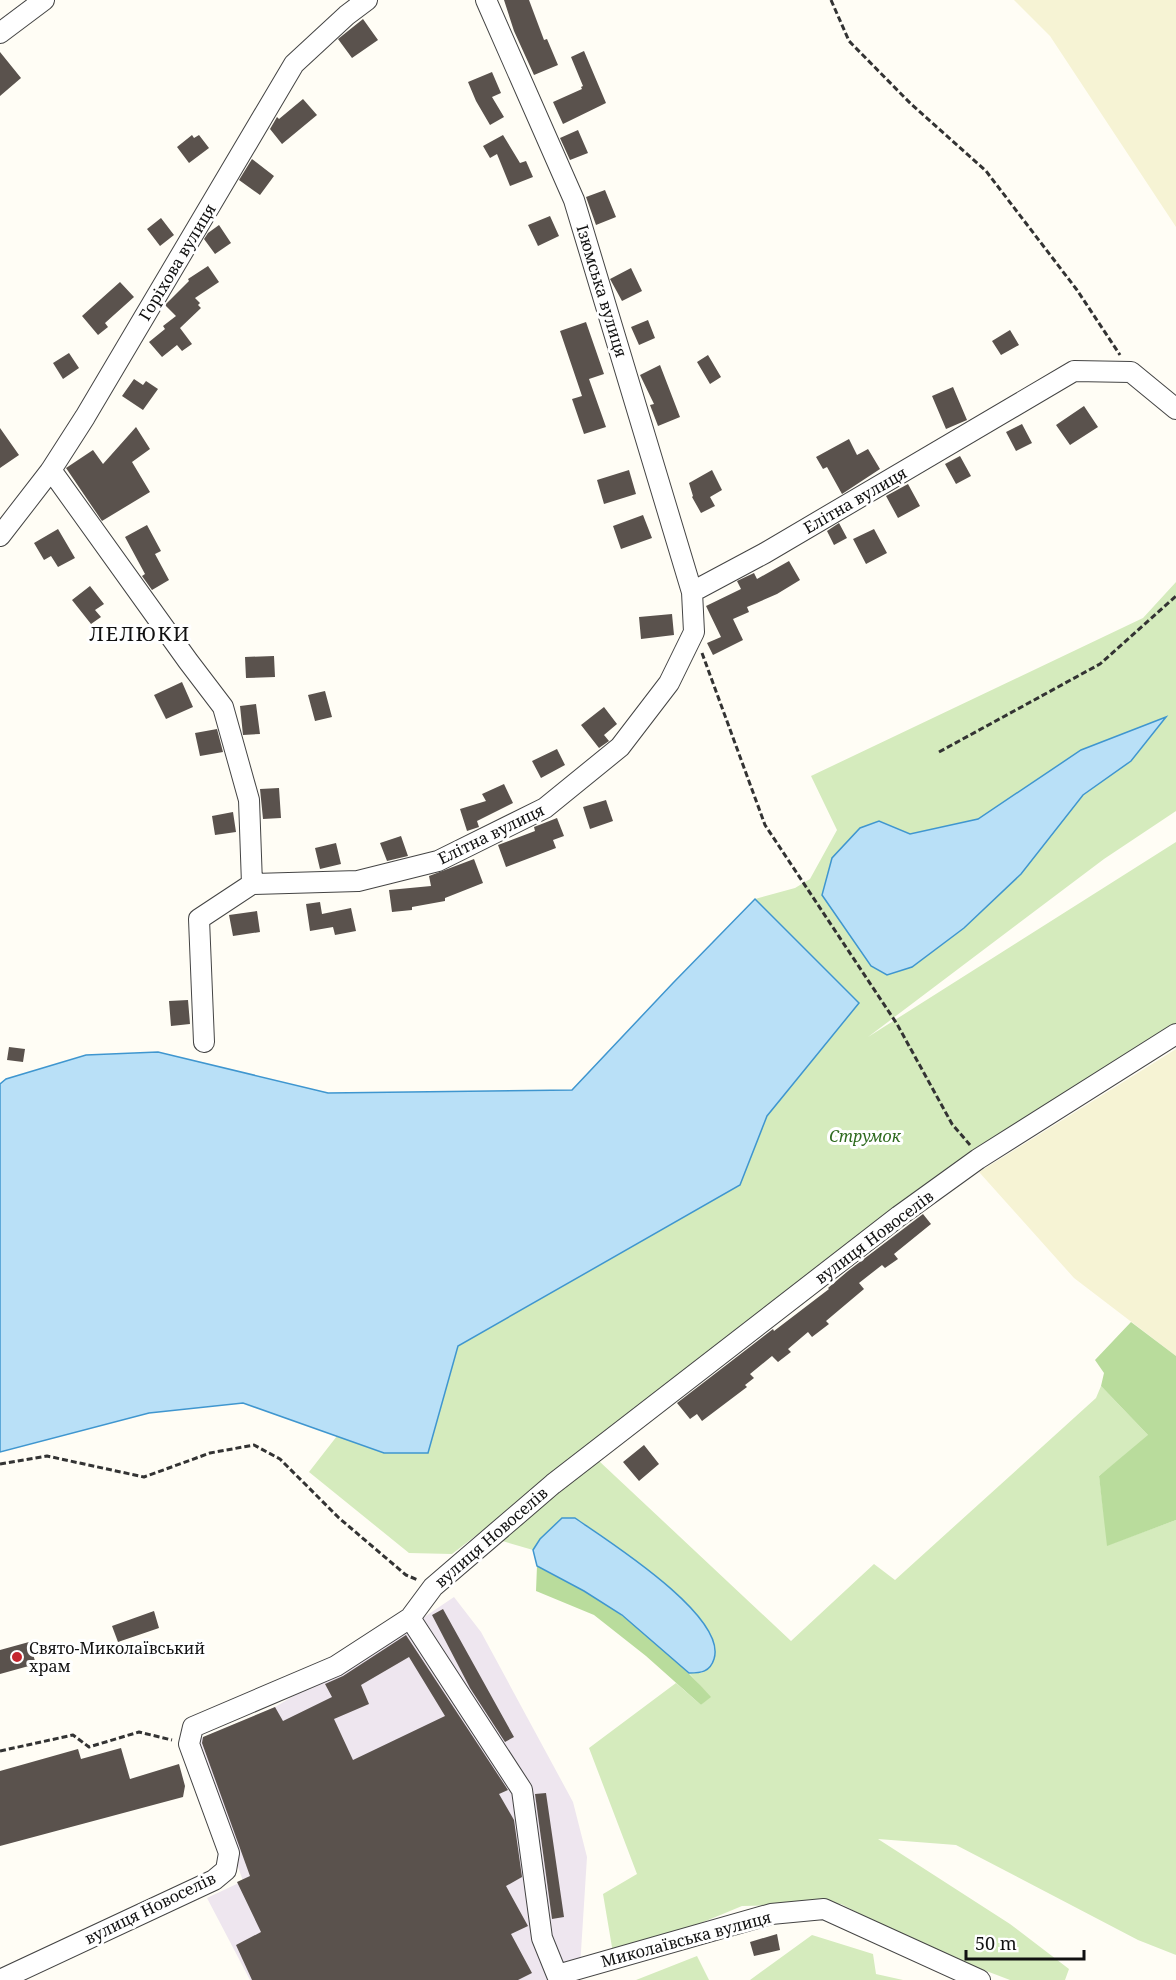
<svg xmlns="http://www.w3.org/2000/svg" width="1176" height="1980" font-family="'Noto Serif',serif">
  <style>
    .industrial { fill: #eee6ef }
    .farmland { fill: #f6f3d4 }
    .green { fill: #d5ebbd; fill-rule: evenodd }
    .forest { fill: #b9dc9c }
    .water { fill: #b9e0f7; stroke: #3f96cf; stroke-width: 1.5 }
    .building { fill: #5a524d; fill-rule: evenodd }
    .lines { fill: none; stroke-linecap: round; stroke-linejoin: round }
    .minor-casing { stroke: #444; stroke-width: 22 }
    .path { stroke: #333; stroke-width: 3; stroke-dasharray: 6 3; stroke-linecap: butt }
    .minor { stroke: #fff; stroke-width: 20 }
    .poi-dot { fill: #c4262e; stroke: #fff; stroke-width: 2 }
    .labels { text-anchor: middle; stroke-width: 6; stroke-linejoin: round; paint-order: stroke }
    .street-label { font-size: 16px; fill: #111; stroke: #fff }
    .park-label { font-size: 16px; font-style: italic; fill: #2f6b1f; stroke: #fff }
    .poi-label { font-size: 16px; fill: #111; stroke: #fff; text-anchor: start }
    .quarter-label { font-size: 20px; letter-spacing: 1.5px; fill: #111; stroke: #fff }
  </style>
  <rect width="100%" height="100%" fill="#fffdf5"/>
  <path class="industrial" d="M454 1597 481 1632 573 1802 587 1857 580 1967 573 1980H250L207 1898 243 1881 197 1751V1740L275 1707 411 1626Z"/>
  <path class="farmland" d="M1014 0H1176V227L1050 36Z
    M1176 1049V1356L1074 1278 979 1172Z"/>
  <path class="green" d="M1176 582V811L1104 859 868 1037 1176 842V1026L974 1149 937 1181 452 1554 409 1553 309 1472 337 1436 384 1453H428L458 1346 740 1185 767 1116 858 1003 755 899 795 888 810 879 837 830 811 776 1143 618ZM1165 718 1131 761 1083 795 1021 874 964 928 912 967 879 821 910 834 978 819 1081 750Z
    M1101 1386 1149 1436 1099 1476 1108 1545 1176 1520V1955L1138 1940 956 1845 878 1839 1010 1924 1069 1969 1065 1980H1010L926 1948 841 1904 742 1906 614 1959 603 1894 637 1874 589 1748 676 1683 701 1705 710 1697 689 1673H703L540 1539 533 1550 499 1540 599 1461 791 1641 874 1564 895 1580 1096 1398Z
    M812 1935 873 1954 876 1974 903 1980H750Z
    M697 1956 709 1980H636Z"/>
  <path class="forest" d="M1131 1322 1176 1356V1520L1107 1546 1099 1476 1148 1435 1101 1386 1104 1373 1095 1360Z
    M537 1566C566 1581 595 1596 621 1615 654 1639 684 1667 711 1697L701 1705 646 1656 594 1615 536 1591Z"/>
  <path class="water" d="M1166 717 1131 761 1083 795 1021 874 964 928 912 967 887 975 871 966 822 895 832 858 860 828 879 821 910 834 978 819 1081 750Z
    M755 899 859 1003 767 1116 740 1185 458 1346 428 1453H384L243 1403 149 1413 0 1452V1084L6 1079 86 1055 158 1052 328 1093 572 1090 673 983Z
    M562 1518H575C605 1539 728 1616 714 1659 710 1672 701 1673 689 1673L622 1615 584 1591 537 1566 533 1550 540 1539Z"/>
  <path class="building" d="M504 0H529L544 40 547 39 558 65 534 75 514 31Z
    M363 19 378 40 352 58 338 39Z
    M584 51 606 103 563 124 553 102 582 89 581 87 583 86 571 57Z
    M0 52 21 78 0 96Z
    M492 72 501 93 492 97 504 117 490 125 476 101 468 82Z
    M303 99 317 115 282 144 270 129 277 117 279 119Z
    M578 130 588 153 570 160 560 138Z
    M192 135 194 138 199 135 209 148 189 163 177 147Z
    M503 135 520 163 526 161 533 177 510 186 497 154 490 158 483 146Z
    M252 159 274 176 260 195 239 180Z
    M605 190 616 217 596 225 586 197Z
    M550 216 559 236 538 246 528 225Z
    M161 218 174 235 160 246 147 229Z
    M219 225 231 243 215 254 204 239 208 233Z
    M208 266 219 282 195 298 200 303 198 305 201 308 180 328 192 344 182 351 177 345 162 357 149 342 165 329 163 326 176 316 165 305 189 281 188 279Z
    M631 268 642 291 622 301 610 279Z
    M120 282 134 297 105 323 108 327 98 335 82 316Z
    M648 320 655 338 639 345 631 327Z
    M586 322 604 374 589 379 606 427 584 434 572 399 582 396 560 331Z
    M1010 330 1019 345 1001 355 992 341Z
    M69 353 79 368 63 379 53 363Z
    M708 355 721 377 710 384 697 362Z
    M660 365 680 417 658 426 650 405 654 404 640 375Z
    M134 379 143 385 146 381 158 389 143 410 122 396Z
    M953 387 967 420 946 429 932 396Z
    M1084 406 1098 427 1070 445 1056 425Z
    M1022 424 1032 443 1016 451 1006 432Z
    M136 427 150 449 132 462 150 492 102 521 66 468 93 450 103 464Z
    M0 428 19 455 0 468Z
    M849 439 857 455 868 449 880 469 842 494 827 467 823 469 816 457Z
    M960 456 971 476 956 484 945 464Z
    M629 470 636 494 604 504 597 480Z
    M712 470 722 490 710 497 715 506 701 513 692 497 693 496 689 483Z
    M908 484 920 506 898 518 886 496Z
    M643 515 652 538 621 549 613 526Z
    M839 523 847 538 834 545 827 531Z
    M147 525 161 551 155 554 169 580 152 590 142 576 145 574 125 537Z
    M58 529 75 558 58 567 51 556 44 560 34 543Z
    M874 529 887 553 866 564 853 539Z
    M789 561 800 580 777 594 747 607 749 612 733 619 743 640 713 655 707 643 721 637 706 606 741 589 737 581 754 573 757 579Z
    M90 586 104 604 95 610 101 617 91 624 72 600Z
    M672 614 674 635 641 639 639 617Z
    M274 656 275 677 246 678 245 657Z
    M182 682 193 707 166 719 154 695Z
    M325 691 332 717 315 721 308 695Z
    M256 704 260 734 243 735 240 706Z
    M604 707 617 724 604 735 609 741 599 748 581 725Z
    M217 729 223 752 200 756 195 733Z
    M557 749 565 765 541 778 532 761Z
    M504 784 513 803 477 821 479 827 467 831 460 809 486 801 482 794Z
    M279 788 281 818 263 819 260 789Z
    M606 800 613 821 590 829 583 807Z
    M233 812 236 832 215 835 212 816Z
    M557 818 564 836 553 840 556 848 506 867 498 845 535 831 534 827Z
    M401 836 408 856 387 861 380 843Z
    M336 843 341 864 320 869 315 848Z
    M474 859 483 883 445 898V901L412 907V910L392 912 389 890 431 886 429 876Z
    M320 902 322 914 351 908 356 931 335 935 333 927 310 931 306 904Z
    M257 911 260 932 233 936 229 915Z
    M188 1000 190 1024 171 1026 169 1001Z
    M9 1047 25 1049 23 1062 7 1060Z
    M923 1214 931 1224 894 1254 898 1259 885 1268 882 1265 859 1283 864 1289 826 1321 829 1324 812 1337 808 1332 788 1349 791 1352 778 1362 772 1356 750 1374 754 1378 745 1385 747 1387 702 1421 697 1414 690 1419 677 1403 773 1329 774 1331 829 1289 828 1288 848 1271Z
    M644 1445 659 1464 639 1481 623 1462Z
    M443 1609 514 1737 505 1742 470 1688 432 1615Z
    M154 1611 159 1628 118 1642 112 1626Z
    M406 1635 508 1790 499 1794 514 1820 522 1877 506 1886 528 1926 511 1934 532 1973 518 1980H252L236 1945 261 1932 237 1882 250 1876 202 1743 203 1737 275 1707 283 1721 332 1697 325 1684 343 1676ZM409 1657 445 1716 353 1760 334 1719 369 1704 361 1685Z
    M29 1642 36 1664 0 1674V1650Z
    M121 1748 130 1779 179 1764 185 1786 183 1797 0 1846V1771L78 1749 81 1759Z
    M546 1793 564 1917 552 1919 535 1794Z
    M777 1934 780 1950 754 1956 750 1942Z"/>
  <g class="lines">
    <g class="minor-casing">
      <path id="minor" d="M0 33 44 0
        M51 470 188 661 223 707 249 800 252 884
        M0 536 51 470 85 417 294 64 347 15 367 0
        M692 592 765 553 1074 371 1131 372 1176 409
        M204 1042 199 919 252 884 358 881 438 861 545 808 620 747 669 683 694 632 692 592 574 200 486 0
        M410 1618 522 1790 542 1938 557 1975 771 1914 824 1909 980 1980
        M0 1980 214 1880 226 1870 229 1853 189 1744 193 1727 336 1666 410 1618 433 1587 553 1484 899 1216 978 1159 1176 1034"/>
    </g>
    <path class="path" d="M831 0 849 41 911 104 986 171 1077 290 1120 355
      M702 653 765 825 897 1024 952 1124 970 1145
      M939 752 1100 664 1176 596
      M0 1464 47 1456 144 1477 210 1453 254 1445 280 1459 339 1518 406 1575 418 1580
      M0 1751 73 1735 89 1747 139 1732 172 1740"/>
    <use href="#minor" class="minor"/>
  </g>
  <circle class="poi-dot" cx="17" cy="1657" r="6"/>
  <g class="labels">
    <g class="street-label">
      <text transform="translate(177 262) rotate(-59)" y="6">Горіхова вулиця</text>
      <text transform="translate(602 291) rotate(73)" y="6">Ізюмська вулиця</text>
      <text transform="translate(855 500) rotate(-30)" y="6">Елітна вулиця</text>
      <text transform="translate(491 834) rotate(-26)" y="6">Елітна вулиця</text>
      <text transform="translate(874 1237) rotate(-37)" y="6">вулиця Новоселів</text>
      <text transform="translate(491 1537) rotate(-41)" y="6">вулиця Новоселів</text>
      <text transform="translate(150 1908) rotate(-26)" y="6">вулиця Новоселів</text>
      <text transform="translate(686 1939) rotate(-15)" y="6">Миколаївська вулиця</text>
    </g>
    <g class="park-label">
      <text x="865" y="1142">Струмок</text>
    </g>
    <g class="poi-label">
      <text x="29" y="1654">Свято-Миколаївський<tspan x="29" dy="18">храм</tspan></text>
    </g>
    <g class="quarter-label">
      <text x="140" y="641">ЛЕЛЮКИ</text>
    </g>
  </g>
  <path d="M966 1950v9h118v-9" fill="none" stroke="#111111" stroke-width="3"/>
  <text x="975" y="1950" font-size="18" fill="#111111" stroke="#ffffff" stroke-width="4.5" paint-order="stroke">50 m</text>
</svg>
